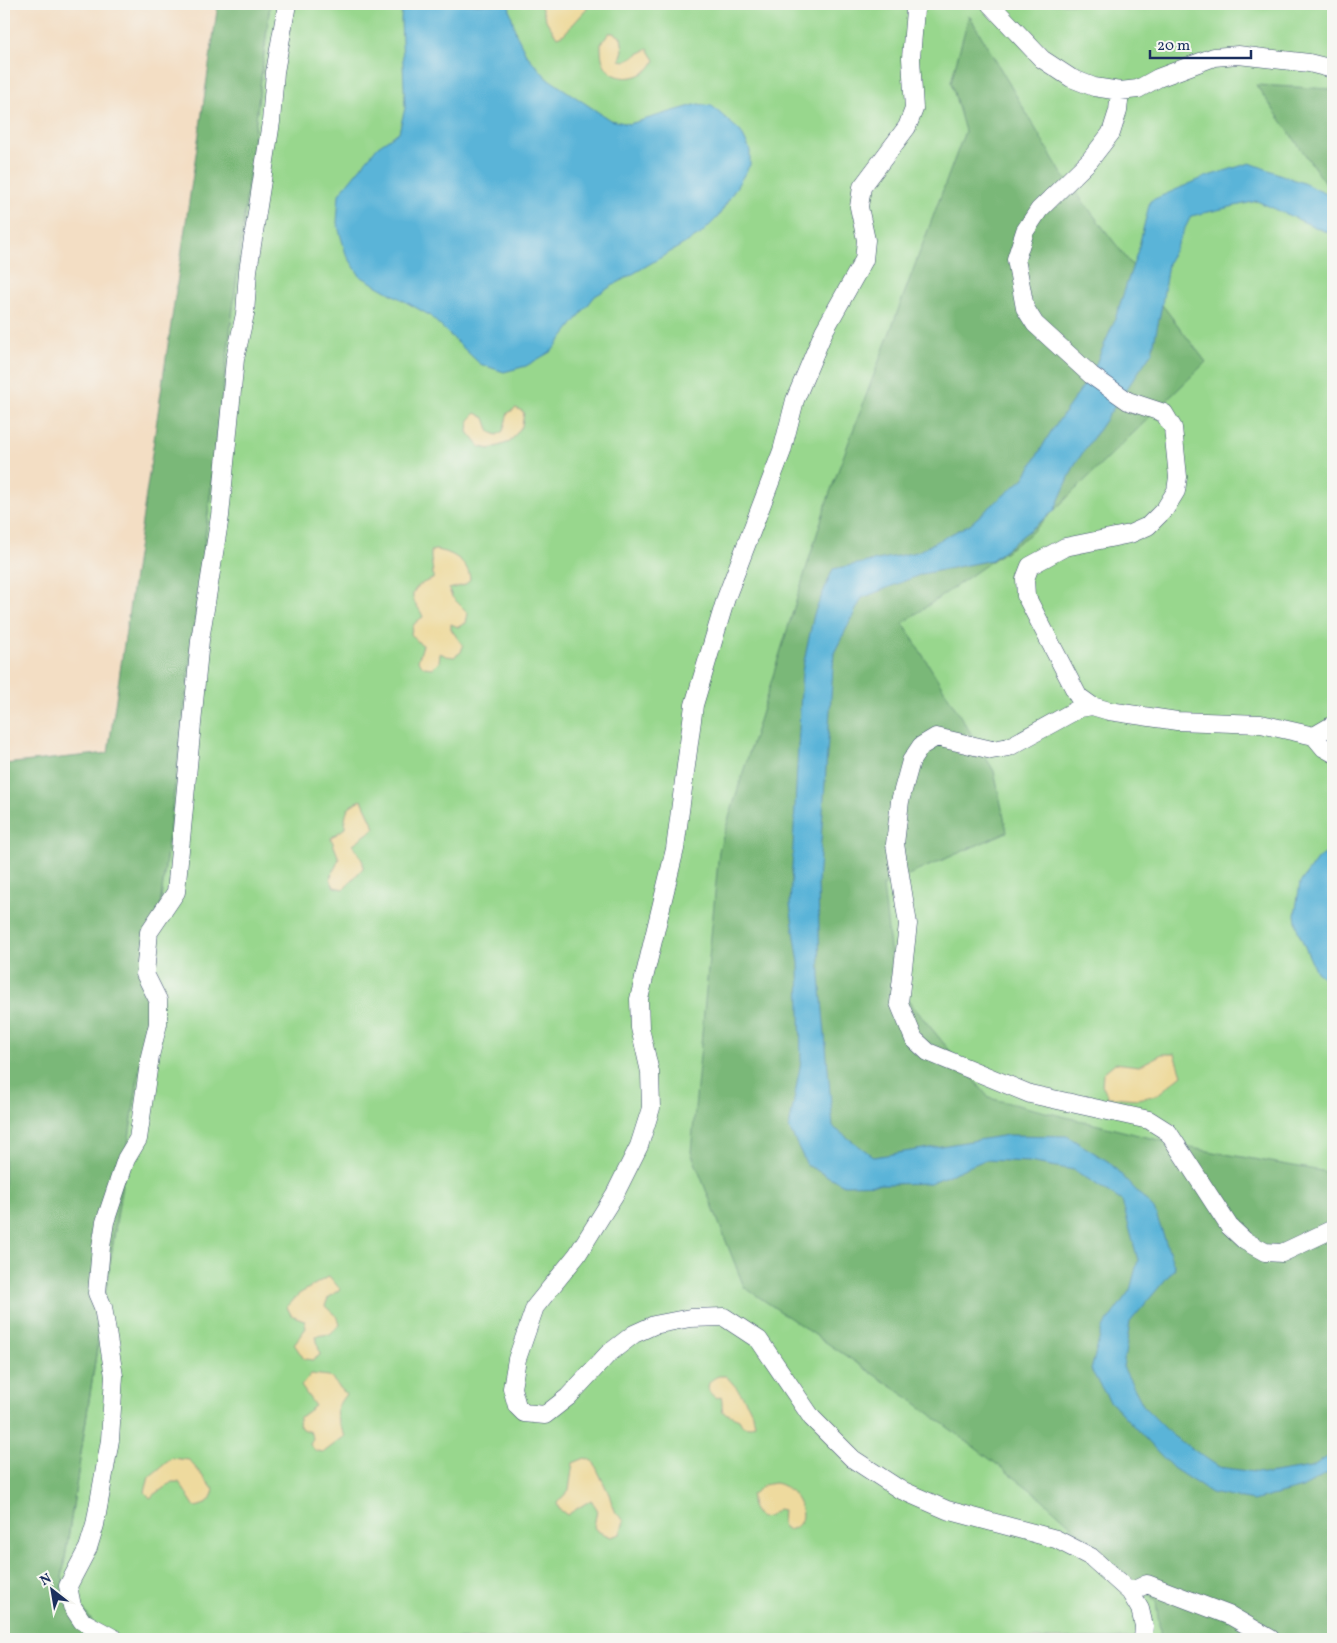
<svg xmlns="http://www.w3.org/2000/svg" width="1337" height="1643" font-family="Vollkorn,serif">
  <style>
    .green { fill: #98d78d; stroke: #5a8376 }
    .forest { fill: #7ab878; stroke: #4a746b }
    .sand { fill: #eeda9e; stroke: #84847e }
    .water { fill: #5ab4d8; stroke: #3a729b }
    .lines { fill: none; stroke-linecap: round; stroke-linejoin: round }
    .lane-casing { stroke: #3b496d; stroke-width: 19 }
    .lane { stroke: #fff; stroke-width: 18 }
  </style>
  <rect width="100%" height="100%" fill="#f6f6f2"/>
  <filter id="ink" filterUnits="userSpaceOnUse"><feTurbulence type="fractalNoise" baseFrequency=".02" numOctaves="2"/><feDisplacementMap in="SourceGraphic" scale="10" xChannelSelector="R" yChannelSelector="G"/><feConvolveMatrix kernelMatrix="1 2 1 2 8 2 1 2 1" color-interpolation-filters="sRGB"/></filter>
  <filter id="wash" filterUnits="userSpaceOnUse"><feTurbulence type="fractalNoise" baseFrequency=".0096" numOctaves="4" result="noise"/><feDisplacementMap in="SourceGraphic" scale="20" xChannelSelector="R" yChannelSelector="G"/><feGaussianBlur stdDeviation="1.12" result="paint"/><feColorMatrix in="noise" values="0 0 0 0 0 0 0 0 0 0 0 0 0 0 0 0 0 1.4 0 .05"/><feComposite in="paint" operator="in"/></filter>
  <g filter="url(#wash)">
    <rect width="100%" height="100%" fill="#f3dec4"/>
    <path class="green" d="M270 4H1333V1639H104L62 1578 144 1039Z"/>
    <path class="forest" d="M218 4H270L144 1039 62 1578 104 1639H4V764L108 753Z
      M969 15 1062 174 1206 362 1029 535 903 623 994 771 1007 832 883 886 894 983 989 1098 1191 1148 1333 1173V1639H1161L1156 1602 1035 1493 910 1399 744 1287 691 1152 719 850 829 495 965 131 951 82Z
      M1256 85 1333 89V194Z"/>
    <path class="sand" d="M540 4H558L559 7 567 4H586L587 9 564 34 557 37 547 22Z
      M609 33H614L621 37 623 50 620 60 625 61 648 49 655 60C647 80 614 85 604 64 601 58 601 49 601 44Z
      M516 408 524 412 522 426 510 442 490 449 480 447 468 432 469 420 476 413 485 418 490 432 497 435 503 431 508 413Z
      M435 550C451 551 469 562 470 579L465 585 449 589 452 597 468 613 466 623 458 627 451 624V629L463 646 461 652 454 657 446 656 440 653 439 662 433 668 424 667 418 661 423 645 418 642 411 634C412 625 415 622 423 617 421 611 418 608 415 603 407 590 423 582 433 579 434 569 430 561 431 551Z
      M362 800 375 828 353 844 363 862V868L344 889 334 887 330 879 339 859 331 838 345 828C345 811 346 806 362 800Z
      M1162 1054H1175L1182 1075 1157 1095 1138 1099 1108 1097 1102 1085 1103 1073 1115 1063 1139 1066Z
      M329 1276 340 1289 328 1298 325 1306 338 1318 340 1325 330 1334 316 1336 320 1355 313 1360 304 1359 294 1344 306 1328 304 1320 291 1315 287 1307 299 1294Z
      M311 1374 329 1376 346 1394C331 1414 336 1415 345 1436L324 1452 316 1451 310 1445 313 1438 310 1432 302 1429 298 1423 300 1417 315 1406 301 1386Z
      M719 1376H726C739 1390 752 1406 755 1424L749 1427 743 1426 739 1419 723 1412C721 1406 723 1402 721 1396L717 1398C704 1392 706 1380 719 1376Z
      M172 1458 189 1460 214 1490C211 1501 206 1505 195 1507L179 1482H172L150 1498 145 1492 149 1477Z
      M585 1458 593 1461 609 1494 614 1511 624 1521 620 1534 611 1537 597 1531 594 1527 597 1509 591 1500 567 1515 559 1509 557 1503 569 1490 573 1463Z
      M774 1483C797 1485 817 1527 786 1530L782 1524 783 1510 778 1509 768 1517 760 1518C753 1510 750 1506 751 1495L764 1485Z"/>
    <path class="water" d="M402 4H509L510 10 516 34 526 54 547 78 610 120 629 124 698 104 712 106 741 132 750 150V165L718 217 701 234 595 296 552 351 526 366 504 372 480 364 429 315 360 276 346 254 337 223 339 194 378 146 399 132 405 108 401 20Z
      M1250 163 1303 183 1333 197V235L1257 201 1191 216 1168 263 1162 305 1152 352 1075 464 1054 511 992 560 922 574 862 598 834 653 818 883 820 977 833 1127 874 1157 1008 1135 1067 1136 1109 1162 1154 1209 1175 1268 1130 1322 1123 1367 1144 1407 1173 1436 1219 1467 1268 1474 1311 1467 1333 1454V1471L1302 1488 1253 1501 1211 1493 1173 1468 1109 1400 1091 1370 1102 1329 1130 1290 1138 1260 1122 1201 1074 1170 1029 1162 985 1160 930 1183 844 1185 807 1165 789 1128 801 1061 799 963 790 905 802 671 814 614 833 569 917 552 970 524 1024 478 1052 430 1091 375 1114 322 1138 250 1150 201 1205 177Z
      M1333 850V984L1316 972 1298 931 1295 915 1300 883 1318 858Z"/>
  </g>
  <g filter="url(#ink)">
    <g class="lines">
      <g class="lane-casing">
        <path id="lane" d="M918 4 915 10 911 58 914 109 907 127 862 187 859 207 866 240 864 260 824 331 795 400 782 451 726 598 694 705 675 849 639 999 640 1028 650 1072 651 1108 639 1146 615 1194 577 1255 535 1307 517 1359 512 1388 517 1406 524 1413 545 1415 568 1397 608 1354 634 1334 654 1325 690 1318 724 1317 759 1340 812 1418 853 1459 899 1489 947 1510 1056 1539 1091 1557 1130 1592 1140 1609 1144 1626 1143 1639
          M990 4 1042 59 1071 78 1094 87 1120 91 1138 89 1158 78 1214 57 1238 55 1309 63 1333 69
          M1120 91 1118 111 1111 133 1090 160 1039 210 1025 231 1016 259 1025 308 1035 324 1091 375 1128 401 1164 413 1173 428 1178 477 1176 491 1165 509 1148 526 1130 534 1065 547 1030 566 1025 579 1026 596 1078 696 1092 706 1109 711 1177 721 1261 724 1314 736 1324 748 1333 753
          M1092 706 1080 708 1009 747 992 750 936 737 921 746 911 761 900 801 895 844 908 924 899 1003 914 1039 928 1052 1030 1094 1149 1120 1168 1132 1229 1226 1245 1241 1265 1252 1282 1253 1333 1229
          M1314 736 1333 725
          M1130 1592 1147 1584 1231 1616 1271 1639
          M115 1639 82 1621 72 1606 68 1586 88 1548 95 1525 110 1440 114 1376 103 1307 97 1293 101 1247 105 1222 126 1159 138 1139 150 1056 158 1024V1000L145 974 149 932 176 892 200 640 220 516 235 359 245 314 248 271 271 122 275 72 287 4"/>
      </g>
      <use href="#lane" class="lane"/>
    </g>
  </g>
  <rect width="1337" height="1643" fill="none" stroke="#f6f6f2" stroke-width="20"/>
  <g transform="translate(52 1590) rotate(329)" stroke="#f6f6f2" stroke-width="4" paint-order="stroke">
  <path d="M0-4L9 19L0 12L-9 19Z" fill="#1b2f5e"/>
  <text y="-8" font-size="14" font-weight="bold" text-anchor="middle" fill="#1b2f5e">N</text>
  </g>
  <path d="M1150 50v8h101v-8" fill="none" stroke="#1b2f5e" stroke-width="2.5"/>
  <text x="1157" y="50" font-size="15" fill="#1b2f5e" stroke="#f6f6f2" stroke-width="4" paint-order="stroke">20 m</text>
</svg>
